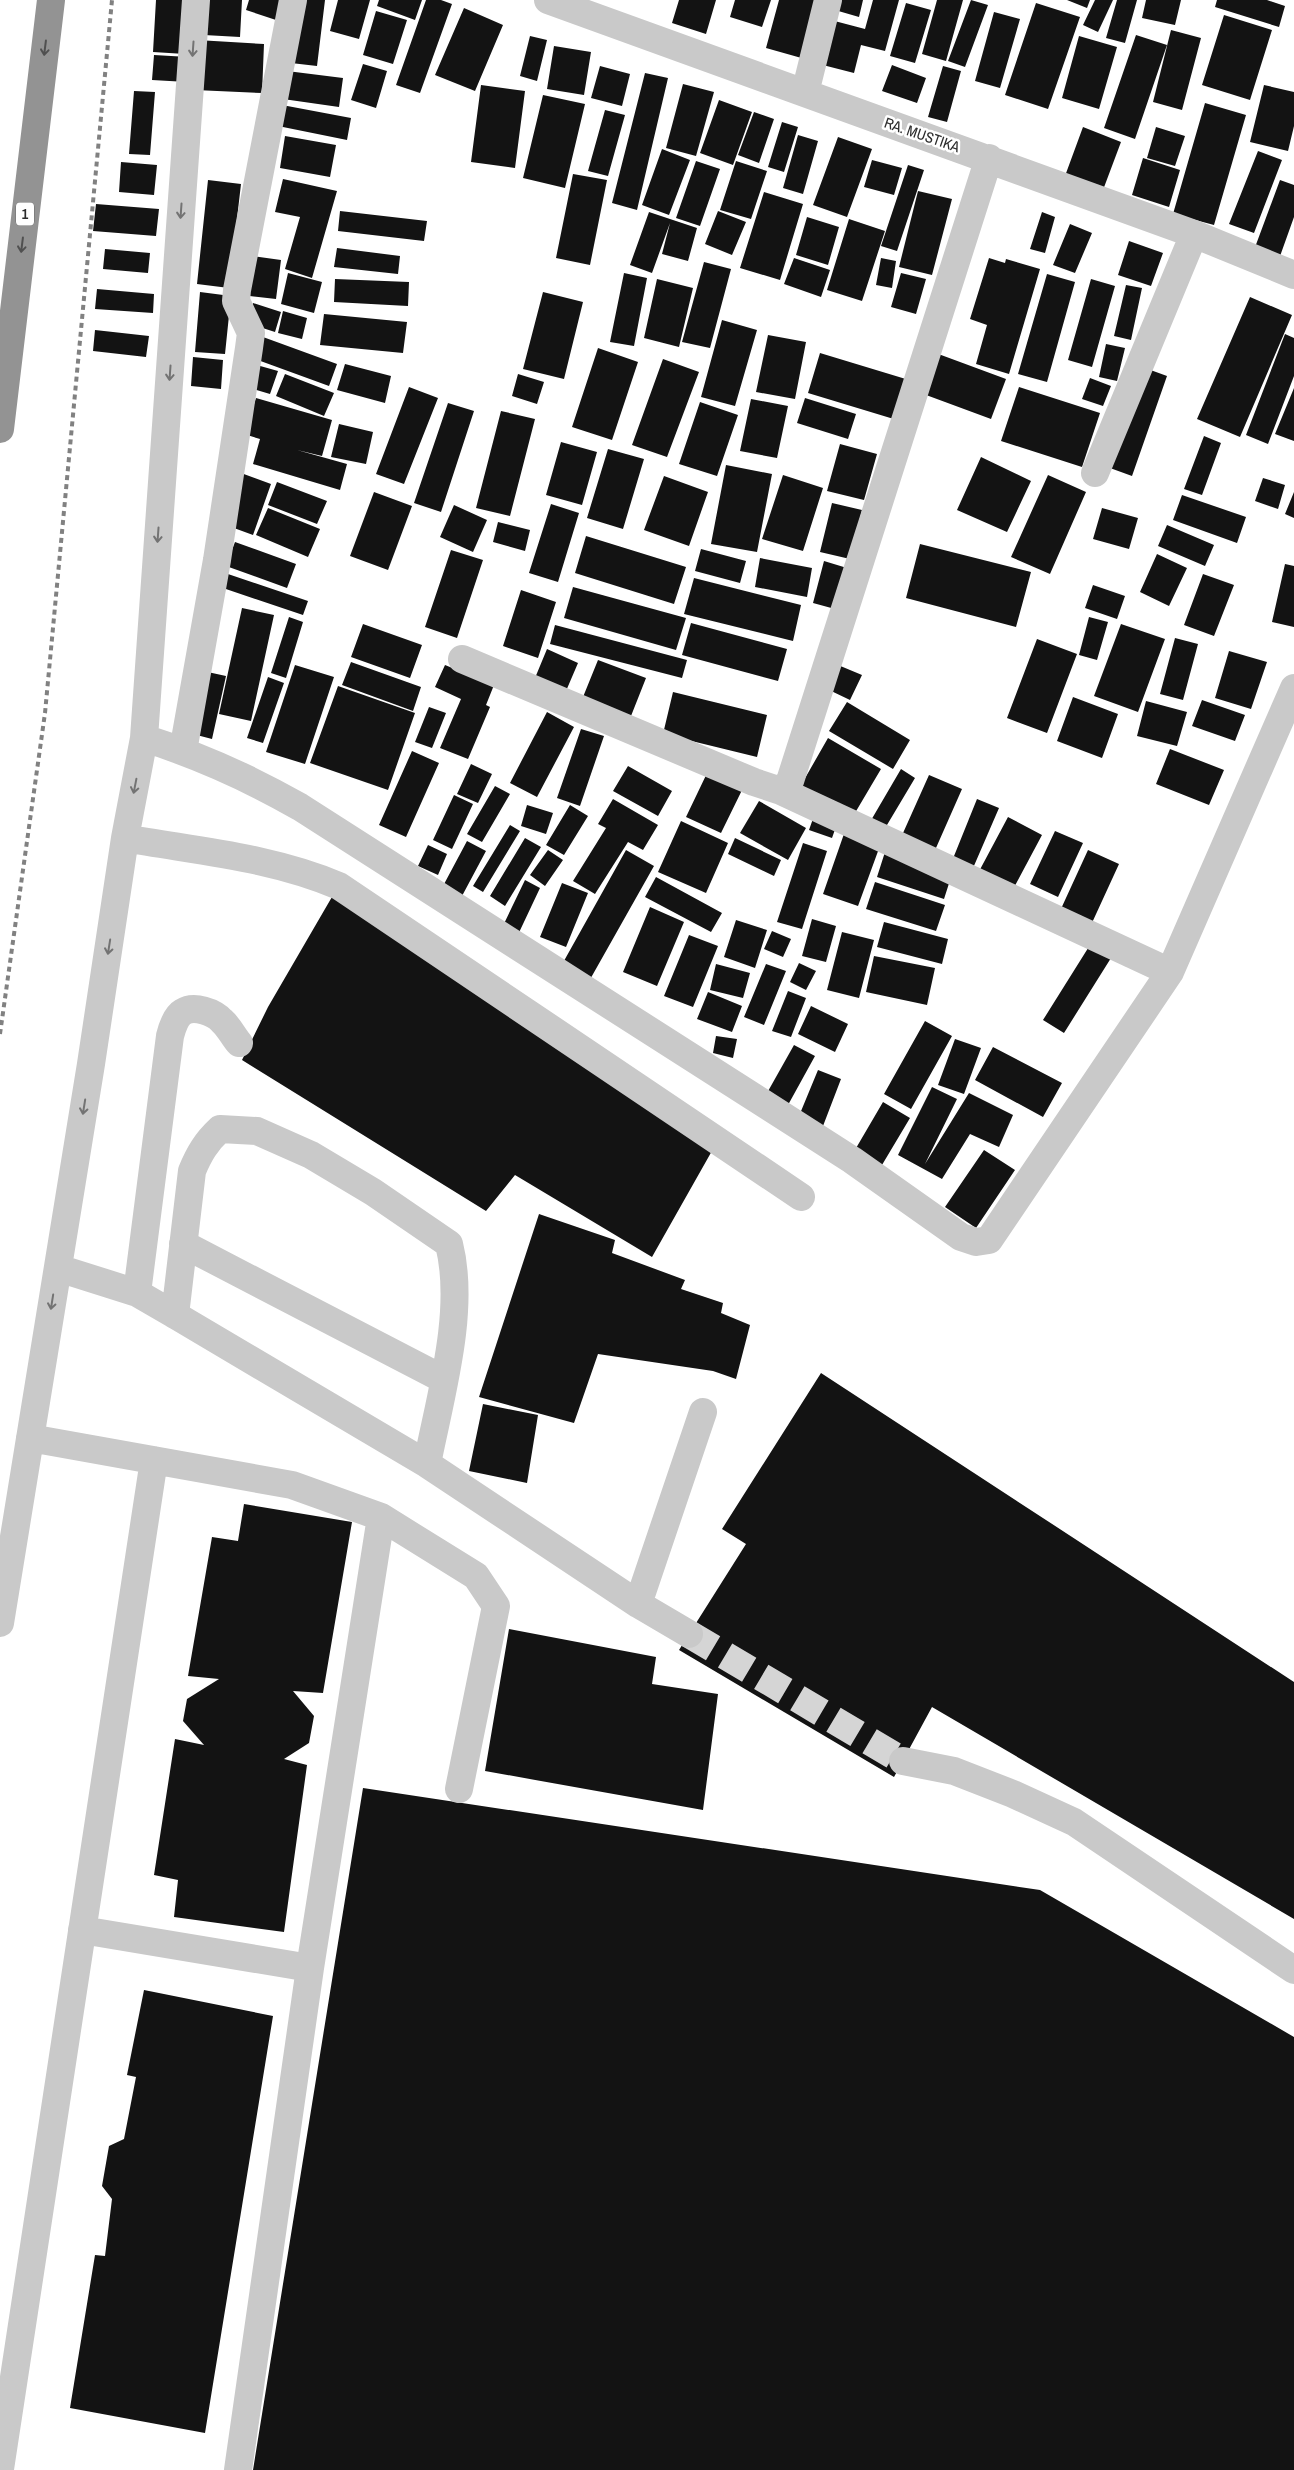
<svg xmlns="http://www.w3.org/2000/svg" width="1294" height="2470" font-family="'Archivo Narrow',sans-serif">
  <style>
    .building { fill: #131313 }
    .lines { fill: none; stroke-linecap: round; stroke-linejoin: round }
    .minor-tunnel { stroke: #d5d5d5; stroke-width: 28; stroke-dasharray: 28 14; stroke-linecap: butt }
    .minor { stroke: #c9c9c9; stroke-width: 28 }
    .highway { stroke: #939393; stroke-width: 28 }
    .rail { stroke: #818181; stroke-width: 4; stroke-dasharray: 5 4; stroke-linecap: butt }
    .oneway { stroke: #505050 }
    .oneway2 { stroke: #737373 }
    .labels { text-anchor: middle; stroke-width: 5; stroke-linejoin: round; paint-order: stroke }
    .shield { fill: #fff; stroke: #6b6b6b; stroke-width: 1 }
    .shield-label { font-size: 14px; font-weight: bold; fill: #2c2c2c }
    .street-label { font-size: 15px; fill: #2c2c2c; stroke: #fff }
  </style>
  <rect width="100%" height="100%" fill="#fff"/>
  <path class="building" d="M156 0H188L185 54 153 52Z
    M206 0H242L240 37 204 35Z
    M249 0H282L276 20 246 10Z
    M300 0H325L317 66 291 63Z
    M338 0H370L359 39 330 31Z
    M379 0H422L415 20 377 6Z
    M426 0H441L452 4 420 93 396 85Z
    M679 0H716L706 34 672 23Z
    M735 0H771L762 27 730 17Z
    M779 0H821L805 59 766 48Z
    M830 0H863L859 17 828 8Z
    M873 0H899L885 51 861 45 854 73 815 63 827 19 865 29Z
    M937 0H963L946 61 922 54Z
    M971 0 988 5 965 67 948 61Z
    M1067 0H1090L1087 8Z
    M1095 0H1113L1098 32 1083 25Z
    M1117 0H1137L1125 43 1106 38Z
    M1146 0H1181L1175 25 1142 18Z
    M1217 0H1267L1285 6 1279 27 1215 7Z
    M906 3 931 10 915 63 890 56Z
    M1036 3 1080 17 1048 109 1005 95Z
    M464 8 503 25 475 91 435 75Z
    M376 11 407 20 393 64 363 55Z
    M994 12 1020 19 1000 88 975 81Z
    M1224 15 1272 30 1250 100 1202 85Z
    M1171 30 1201 38 1182 110 1153 102Z
    M1136 35 1167 45 1135 139 1104 128Z
    M530 36 547 40 537 81 520 76Z
    M1079 36 1117 47 1099 109 1062 98Z
    M197 40 264 44 262 93 195 90Z
    M554 46 591 52 584 95 547 89Z
    M154 55 188 57 187 82 152 80Z
    M363 64 387 71 376 108 351 100Z
    M892 65 926 78 917 103 882 91Z
    M600 66 630 74 622 106 591 98Z
    M943 66 961 71 947 122 928 117Z
    M287 71 343 78 339 107 283 99Z
    M645 73 668 78 637 210 612 203Z
    M683 84 714 92 696 156 666 148Z
    M481 85 525 91 515 168 471 162Z
    M1264 85 1294 92V126L1288 151 1250 142Z
    M134 91 155 92 150 155 129 154Z
    M543 95 585 104 565 188 523 178Z
    M719 100 752 112 733 165 700 153Z
    M1205 103 1246 115 1214 225 1173 214Z
    M282 105 351 118 347 140 278 126Z
    M605 110 625 115 608 176 588 171Z
    M754 112 774 119 759 163 738 155Z
    M782 122 798 127 784 172 768 167Z
    M1083 127 1121 142 1103 190 1065 176Z
    M1156 127 1185 136 1175 166 1147 158Z
    M798 135 818 141 803 194 783 188Z
    M285 136 336 145 330 177 280 168Z
    M838 137 872 149 847 217 813 205Z
    M662 149 690 160 669 215 642 205Z
    M1258 151 1282 160 1254 233 1229 224Z
    M1143 158 1180 170 1169 207 1132 195Z
    M872 160 902 168 894 195 864 187Z
    M696 161 720 169 700 226 676 218Z
    M736 161 767 171 751 219 720 210Z
    M121 162 157 165 154 195 119 192Z
    M908 165 924 170 897 251 881 246Z
    M573 174 607 180 590 265 556 258Z
    M283 179 337 191 312 278 285 269 300 217 275 212Z
    M208 180 241 184 229 288 197 284Z
    M1280 180 1294 185V217L1279 259 1254 250Z
    M918 191 952 199 932 275 899 267Z
    M764 192 803 204 780 280 740 268Z
    M96 204 159 209 156 236 93 231Z
    M340 211 427 221 424 241 338 231Z
    M718 211 746 222 732 255 705 244Z
    M649 212 697 228 688 261 662 254 670 223 652 273 630 265Z
    M1042 212 1055 217 1045 253 1030 249Z
    M807 217 839 227 828 265 796 255Z
    M849 219 885 231 862 301 827 290Z
    M1070 224 1092 233 1075 273 1053 265Z
    M1129 241 1163 253 1151 286 1118 275Z
    M337 248 400 256 398 274 334 267Z
    M105 249 150 253 148 273 103 269Z
    M246 255 281 260 276 299 241 295Z
    M794 258 830 270 821 297 784 284Z
    M881 258 896 261 892 288 876 285Z
    M989 258 1005 263 1006 259 1040 269 1009 374 976 364 987 325 970 319Z
    M704 262 731 269 710 348 682 342Z
    M288 273 322 282 314 313 281 304Z
    M624 273 647 278 634 346 610 342Z
    M901 273 926 279 916 314 891 307Z
    M1047 274 1075 282 1047 382 1018 374Z
    M335 279 409 282 408 306 334 302Z
    M657 279 693 288 679 347 644 338Z
    M1091 279 1115 286 1092 367 1068 360Z
    M1126 285 1142 288 1131 340 1114 336Z
    M97 289 154 294 153 313 95 309Z
    M200 292 231 296 225 354 195 352Z
    M543 292 583 302 564 379 523 369Z
    M1250 297 1292 315 1240 437 1197 419Z
    M253 303 281 312 275 332 247 323Z
    M283 311 307 318 302 339 278 333Z
    M324 314 407 322 403 353 320 345Z
    M722 320 757 330 735 406 701 397Z
    M95 330 149 336 146 357 93 351Z
    M1285 334 1294 338V376L1268 444 1246 435Z
    M768 335 806 342 795 399 756 392Z
    M263 337 337 364 329 386 255 359Z
    M1106 344 1125 348 1117 381 1099 377Z
    M598 348 638 362 612 440 572 427Z
    M933 352 1006 379 991 419 918 392Z
    M820 353 909 380 897 420 808 393Z
    M193 357 223 360 221 389 191 386Z
    M663 359 699 372 667 457 632 445Z
    M253 364 278 371 270 394 246 387Z
    M345 364 391 376 385 403 337 390Z
    M1145 368 1167 376 1132 476 1110 468Z
    M285 374 334 393 324 416 276 396Z
    M518 374 544 382 537 404 512 396Z
    M1090 378 1111 386 1103 406 1082 399Z
    M409 387 438 398 404 484 376 474Z
    M1019 387 1100 413 1082 467 1001 441Z
    M1294 388V441L1275 434Z
    M256 398 332 420 322 456 297 450 347 464 340 490 253 464 260 439 244 434Z
    M805 398 856 414 848 439 797 423Z
    M751 399 788 406 777 458 740 451Z
    M700 402 738 415 717 476 679 464Z
    M448 403 474 411 441 512 414 503Z
    M501 411 535 419 510 516 476 508Z
    M339 424 373 432 366 464 331 457Z
    M1204 436 1221 443 1202 495 1184 489Z
    M561 442 597 452 582 505 546 495Z
    M840 444 877 454 864 500 827 491Z
    M608 449 644 459 623 529 587 518Z
    M981 457 1031 481 1007 532 957 510Z
    M726 465 772 474 757 552 711 544Z
    M241 473 271 484 253 535 223 524Z
    M783 475 823 488 803 551 762 539Z
    M1048 475 1086 492 1050 574 1011 557Z
    M664 476 708 492 689 546 644 530Z
    M1263 478 1285 485 1278 509 1255 501Z
    M277 482 327 501 317 524 268 505Z
    M374 492 412 506 388 570 350 556Z
    M1294 492V518L1285 514Z
    M1182 495 1246 517 1237 543 1173 520Z
    M832 503 862 510 850 559 820 552Z
    M551 504 579 513 558 582 529 573Z
    M454 505 487 520 473 552 440 537Z
    M268 508 320 529 308 557 256 535Z
    M1102 508 1138 518 1129 549 1093 539Z
    M498 522 530 530 525 551 493 542Z
    M1167 525 1214 545 1205 566 1158 546Z
    M586 536 686 567 674 604 575 573Z
    M235 542 296 564 287 588 226 566Z
    M920 544 1031 572 1016 627 906 598Z
    M701 549 746 561 740 583 695 571Z
    M451 550 483 560 457 638 425 627Z
    M1157 554 1187 568 1169 606 1140 592Z
    M760 558 812 568 807 597 755 587Z
    M824 561 847 568 835 609 813 603Z
    M1285 564 1294 566V627L1272 622Z
    M225 573 308 601 303 615 220 587Z
    M1203 574 1234 585 1214 636 1184 625Z
    M694 578 801 605 793 641 684 614Z
    M1093 585 1125 596 1117 619 1085 608Z
    M573 587 686 618 676 650 564 618Z
    M521 590 556 602 538 658 503 646Z
    M242 608 274 615 251 721 219 714Z
    M289 617 303 622 286 678 271 673Z
    M1089 617 1108 622 1097 660 1079 655Z
    M691 623 787 649 778 681 682 655Z
    M363 624 422 645 410 678 351 657Z
    M1121 624 1165 639 1138 712 1094 696Z
    M555 625 687 660 682 678 550 644Z
    M1175 638 1198 644 1183 700 1160 694Z
    M1037 639 1077 654 1047 733 1007 718Z
    M547 649 578 663 566 691 535 678Z
    M1229 651 1267 662 1251 709 1215 698Z
    M598 660 646 678 631 716 583 697Z
    M351 662 421 687 413 711 342 685Z
    M295 665 334 677 305 764 266 752Z
    M445 665 494 685 486 705 490 707 468 759 440 748 461 699 435 687Z
    M838 665 862 675 850 700 827 689Z
    M203 671 226 676 212 739 189 733Z
    M268 677 284 683 263 743 247 738Z
    M338 686 415 713 388 790 310 763Z
    M673 692 767 715 757 757 663 734Z
    M1073 697 1118 714 1102 758 1057 741Z
    M1202 700 1245 715 1235 741 1192 726Z
    M1146 701 1187 712 1177 746 1137 736Z
    M847 702 910 740 893 769 829 731Z
    M429 707 446 713 432 748 415 742Z
    M547 712 574 727 537 797 510 783Z
    M581 729 604 736 580 806 557 798Z
    M828 738 881 769 852 818 800 787Z
    M1170 749 1224 770 1209 805 1156 784Z
    M412 751 439 763 406 837 379 825Z
    M471 764 492 774 478 803 457 794Z
    M628 766 672 791 658 816 613 791Z
    M709 769 744 786 721 833 686 817Z
    M901 769 915 778 884 830 870 822Z
    M929 775 962 789 932 857 899 842Z
    M495 786 510 794 482 842 467 834Z
    M454 795 473 804 452 849 433 840Z
    M613 799 658 825 643 850 628 842 595 894 573 881 606 828 598 824Z
    M977 799 999 808 970 875 950 866Z
    M759 801 806 828 788 860 740 833Z
    M527 805 553 813 546 834 521 826Z
    M570 805 588 816 564 855 546 845Z
    M815 813 838 821 832 838 809 830Z
    M1008 817 1042 835 1010 895 976 877Z
    M681 821 728 843 706 893 658 872Z
    M510 825 520 831 483 892 473 886Z
    M845 831 881 843 858 906 823 894Z
    M1055 831 1083 843 1058 897 1030 884Z
    M525 838 541 847 505 906 490 896Z
    M735 838 781 860 774 876 728 854Z
    M467 841 486 851 462 896 443 886Z
    M803 843 827 851 802 929 777 922Z
    M428 845 447 854 438 875 418 866Z
    M548 850 563 860 545 886 530 875Z
    M626 850 654 866 588 983 560 968Z
    M1088 850 1119 864 1091 925 1060 911Z
    M885 852 952 874 944 899 877 877Z
    M656 877 722 913 711 932 645 897Z
    M525 880 540 888 515 941 499 934Z
    M875 882 945 905 936 931 866 909Z
    M562 883 588 893 566 947 540 937Z
    M336 890 717 1142 652 1257 515 1175 486 1211 242 1060 268 1007Z
    M650 907 684 922 657 986 623 972Z
    M812 919 836 926 826 962 802 956Z
    M736 920 767 930 755 968 724 957Z
    M884 922 948 939 942 964 877 947Z
    M772 931 791 939 783 957 764 949Z
    M842 932 874 940 859 998 827 990Z
    M689 935 718 946 693 1007 664 996Z
    M1090 945 1111 958 1064 1033 1043 1020Z
    M874 956 935 968 927 1005 866 992Z
    M799 963 816 971 806 990 790 982Z
    M716 964 750 973 743 998 710 990Z
    M766 964 786 971 764 1025 744 1017Z
    M788 991 806 998 791 1037 772 1031Z
    M708 992 742 1006 732 1032 697 1019Z
    M811 1006 848 1024 835 1052 798 1034Z
    M925 1021 952 1036 911 1109 884 1094Z
    M716 1036 737 1039 733 1058 713 1053Z
    M955 1039 981 1048 964 1094 938 1085Z
    M794 1045 815 1056 788 1105 767 1093Z
    M993 1047 1062 1083 1043 1117 975 1080Z
    M818 1070 841 1079 823 1126 799 1116Z
    M932 1087 957 1099 925 1164 969 1093 1013 1115 999 1147 970 1134 942 1179 898 1155Z
    M883 1102 910 1118 879 1170 852 1155Z
    M984 1150 1015 1170 976 1228 945 1207Z
    M539 1214 615 1240 612 1253 685 1280 681 1289 723 1303 721 1313 750 1325 736 1379 713 1371 598 1354 574 1423 479 1397Z
    M821 1373 1294 1682V1919L932 1707 894 1777 679 1650 746 1544 722 1529Z
    M483 1404 538 1415 527 1483 469 1471Z
    M244 1504 352 1522 323 1693 293 1691 314 1716 309 1743 284 1759 307 1765 284 1932 174 1917 178 1880 154 1875 175 1739 204 1745 183 1721 187 1699 219 1679 188 1676 212 1537 238 1541Z
    M509 1629 656 1657 652 1684 718 1694 703 1810 485 1771Z
    M363 1788 1040 1890 1294 2037V2470H253Z
    M144 1990 273 2016 205 2433 70 2408 95 2255 105 2256 112 2199 102 2186 109 2146 124 2139 136 2077 127 2075Z"/>
  <g class="lines">
    <path class="minor-tunnel" d="M689 1634 903 1761"/>
    <path class="minor" d="M548 0 1194 234 1294 275
      M805 93 828 0
      M1095 473 1194 234
      M462 659 754 782 781 791 790 781 989 158
      M144 738C198 755 251 779 300 807L852 1160 961 1237 976 1242 989 1240 1170 972 1294 688
      M183 751 217 560 249 348 251 333 236 301 237 290 293 0
      M781 791 1170 972
      M125 838C196 851 272 857 339 886L801 1197
      M183 1244 443 1379
      M58 1268 137 1293 175 1315 427 1464 638 1604 689 1634
      M137 1293 170 1036C172 1028 176 1016 183 1012 194 1005 214 1012 222 1021 229 1027 233 1036 239 1043
      M175 1315 192 1171C199 1154 206 1142 220 1129L257 1131 311 1155 373 1192 449 1244C466 1311 440 1397 427 1464
      M30 1438 292 1485 381 1517 476 1576 496 1606 459 1789
      M638 1604 703 1412
      M0 1623 91 1064 125 838 144 738 196 0
      M903 1761 954 1771 1013 1794 1074 1822 1294 1970
      M82 1930 310 1968
      M0 2469 154 1460
      M238 2470 310 1968 381 1517"/>
    <path class="highway" d="M0 429 51 0"/>
    <path class="rail" d="M0 1034 45 713 112 0"/>
  </g>
  <defs><path id="oneway-shaft" d="M-6 0H5M1.5-3L5.5 0L1.5 3" fill="none" stroke-width="1.6" stroke-linecap="round" stroke-linejoin="round" transform="scale(1.25)"/></defs>
  <g class="oneway">
    <use href="#oneway-shaft" transform="translate(45 48) rotate(97)"/>
    <use href="#oneway-shaft" transform="translate(22 245) rotate(97)"/>
  </g>
  <g class="oneway2">
    <use href="#oneway-shaft" transform="translate(193 49) rotate(94)"/>
    <use href="#oneway-shaft" transform="translate(181 211) rotate(94)"/>
    <use href="#oneway-shaft" transform="translate(170 373) rotate(94)"/>
    <use href="#oneway-shaft" transform="translate(158 535) rotate(94)"/>
    <use href="#oneway-shaft" transform="translate(135 786) rotate(101)"/>
    <use href="#oneway-shaft" transform="translate(109 947) rotate(99)"/>
    <use href="#oneway-shaft" transform="translate(84 1107) rotate(99)"/>
    <use href="#oneway-shaft" transform="translate(52 1302) rotate(99)"/>
  </g>
  <g class="labels">
    <rect class="shield" x="16" y="202.5" width="18" height="23" rx="4"/>
    <g class="shield-label">
      <text x="25" y="219">1</text>
    </g>
    <g class="street-label">
      <text transform="translate(922 135) rotate(19)" y="5">RA. MUSTIKA</text>
    </g>
  </g>
</svg>
